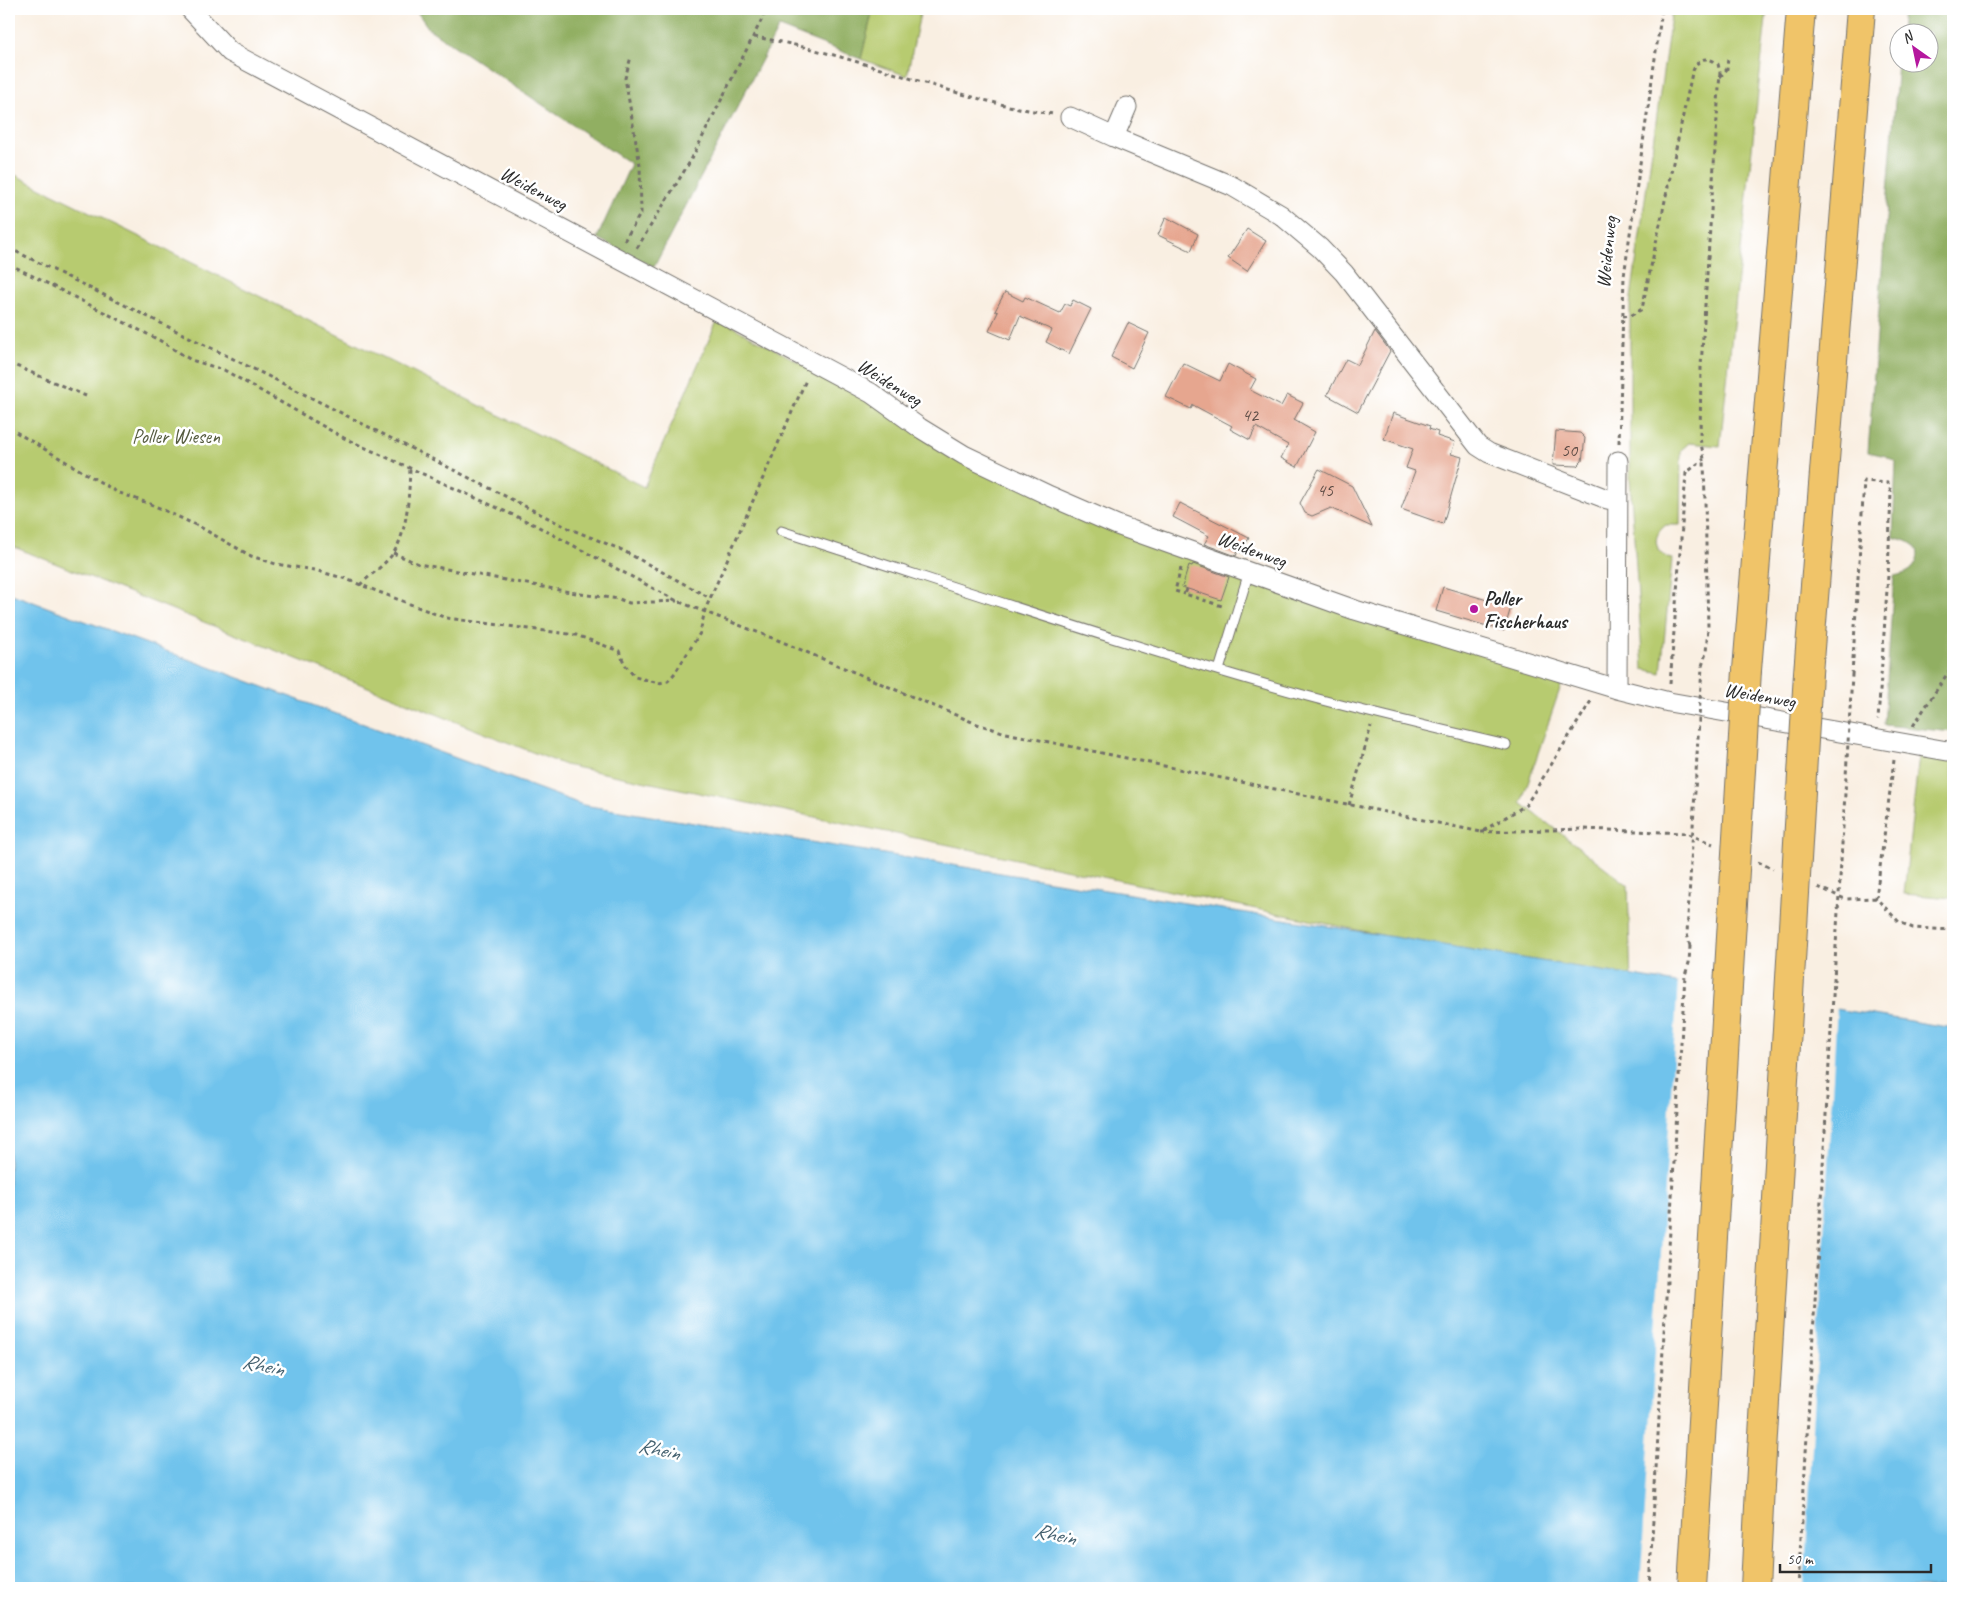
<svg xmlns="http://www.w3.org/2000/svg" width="1962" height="1597" font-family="Caveat,sans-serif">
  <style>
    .green { fill: #b7cb6f; stroke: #717b4d }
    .forest { fill: #91af62; stroke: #5e6d46 }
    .water { fill: #6fc3ec; stroke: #4d778c }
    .pier { fill: #f9efe2 }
    .building { fill: #e6a68f }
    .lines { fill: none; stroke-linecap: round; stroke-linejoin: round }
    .service-casing { stroke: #73706b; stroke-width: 11 }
    .minor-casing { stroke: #73706b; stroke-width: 21 }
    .motorway-casing { stroke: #73706b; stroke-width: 30 }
    .path { stroke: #73706b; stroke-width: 3; stroke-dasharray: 4 4; stroke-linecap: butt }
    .service { stroke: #fff; stroke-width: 9 }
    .minor { stroke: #fff; stroke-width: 19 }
    .motorway { stroke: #f0c469; stroke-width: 28 }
    .motorway-bridge-casing { stroke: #73706b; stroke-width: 30; stroke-linecap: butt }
    .path-bridge { stroke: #73706b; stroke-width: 3; stroke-dasharray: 4 4; stroke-linecap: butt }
    .motorway-bridge { stroke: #f0c469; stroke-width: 28 }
    .poi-dot { fill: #b5179e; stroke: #fff; stroke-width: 2 }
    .labels { text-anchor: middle; stroke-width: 5; stroke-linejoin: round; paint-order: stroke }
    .number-label { font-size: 18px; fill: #5a4a44 }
    .street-label { font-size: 20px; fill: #2b2b2b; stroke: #fff }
    .park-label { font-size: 20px; fill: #555b3f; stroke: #fff }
    .poi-label { font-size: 20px; font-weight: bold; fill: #2b2b2b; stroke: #fff; text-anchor: start }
    .water-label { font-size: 21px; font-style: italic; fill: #43606f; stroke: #fff }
  </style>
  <rect width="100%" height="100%" fill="#fff"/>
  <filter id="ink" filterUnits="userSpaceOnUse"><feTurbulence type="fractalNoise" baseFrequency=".02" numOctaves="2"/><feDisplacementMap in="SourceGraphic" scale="10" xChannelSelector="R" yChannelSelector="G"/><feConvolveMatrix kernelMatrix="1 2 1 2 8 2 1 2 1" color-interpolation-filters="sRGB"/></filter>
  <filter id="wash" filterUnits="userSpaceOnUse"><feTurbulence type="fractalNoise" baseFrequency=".0096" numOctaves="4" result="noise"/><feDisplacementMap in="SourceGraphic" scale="20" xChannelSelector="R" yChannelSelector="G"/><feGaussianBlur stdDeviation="1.12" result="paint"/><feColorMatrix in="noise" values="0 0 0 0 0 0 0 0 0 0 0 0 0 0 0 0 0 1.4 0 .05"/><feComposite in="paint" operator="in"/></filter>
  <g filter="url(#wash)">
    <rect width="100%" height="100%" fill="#f9efe2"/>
    <path class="green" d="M873 9H921L907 76 861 59Z
      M1672 9H1767L1720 446 1689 443 1681 450 1680 525H1666C1656 532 1652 544 1662 553 1666 557 1667 558 1672 559L1661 673 1643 669 1630 479V305Z
      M9 172 644 487 718 319 874 402 974 469 1563 680 1521 803 1628 885 1631 987 565 765 9 545Z
      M1919 754 1953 757V898L1904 894Z"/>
    <path class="forest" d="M415 9H873L861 59 779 27 654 267 597 238 631 164 429 29Z
      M1903 9H1953V732L1884 725 1894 576C1898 575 1905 574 1909 571 1918 565 1922 550 1912 544 1907 540 1900 539 1893 537L1896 462 1886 456 1868 452 1899 49 1900 62H1930V32H1901Z"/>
    <path class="water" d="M9 593 583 805 1953 1028V1588H9Z"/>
    <path class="pier" d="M1678 980 1837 1006 1804 1588H1640Z"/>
    <g id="blocks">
      <path class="building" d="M1166 217 1198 234 1191 251 1158 235Z
        M1247 229 1266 241 1247 271 1228 258Z
        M1005 292 1023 301 1025 297 1060 313 1065 304 1070 306 1073 300 1091 309 1069 354 1046 342 1052 330 1020 316 1010 340 989 331 998 312 995 311Z
        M1128 323 1149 333 1132 368 1111 357Z
        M1375 331 1390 351 1358 412 1327 395 1346 359 1358 365Z
        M1183 363 1220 381 1228 364 1256 379 1250 390 1281 406 1287 395 1303 403 1294 420 1315 432 1297 467 1281 458 1288 445 1256 427 1250 440 1230 429 1232 426 1193 405 1191 409 1166 397Z
        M1393 413 1430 426 1429 429 1438 432 1437 436 1455 442 1451 454 1462 457 1443 524 1401 509 1415 471 1406 468 1413 449 1384 439Z
        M1556 431 1580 433 1585 438 1582 461 1577 466 1553 465Z
        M1319 469 1352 486 1372 527 1331 508 1312 516 1305 513 1300 503Z
        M1180 503 1249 538 1241 553 1238 551 1236 556 1204 544 1209 536 1173 517Z
        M1193 564 1229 577 1221 600 1182 587 1189 565 1192 566Z
        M1443 587 1511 607 1504 631 1436 611Z"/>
    </g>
  </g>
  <g filter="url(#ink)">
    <use href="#blocks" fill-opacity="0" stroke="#73706b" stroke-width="1"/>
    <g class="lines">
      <g class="service-casing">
        <path id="service" d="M781 531C956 587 1130 647 1307 696 1373 714 1439 729 1506 745
          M1219 670 1249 572"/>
      </g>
      <g class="minor-casing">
        <path id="minor" d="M190 9 230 52 871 393 920 428 964 455 1050 496 1117 525 1355 610 1617 689 1669 702 1953 752
          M1070 117 1114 137 1232 186 1281 215 1320 248 1344 273 1478 446 1489 453 1607 499 1617 501
          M1114 137 1127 107
          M1617 689 1618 461"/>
      </g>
      <g class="motorway-casing">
        <path id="motorway" d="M1747 670 1801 9
          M1808 673 1861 9
          M1755 1588 1760 1486"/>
      </g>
      <path class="path" d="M754 37C856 53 951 100 1053 114
        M1720 77 1727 69 1728 57
        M624 241 641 213 640 165 625 78 631 57
        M9 248 292 388 568 528 622 550 710 598
        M637 248 691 160 767 9
        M9 264 159 340 191 360 224 370 344 438 535 525 677 601 780 641 977 724 1006 733 1481 832 1526 805 1591 701
        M1623 316 1632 315 1642 309 1692 73C1698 58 1705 55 1718 64L1720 72 1701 367 1700 438 1704 459 1708 627 1706 653 1702 666
        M9 363 86 396
        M9 428 117 492 153 505 200 527 251 556 276 564 314 570 343 578 446 618 576 635 619 651 625 665 635 677 659 683 668 681 675 673 700 633 705 610 806 380
        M1619 443 1624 276 1662 9
        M393 553 419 564 581 594 619 599 629 603 677 601
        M1181 568 1175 591 1185 594
        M360 585C369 576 387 563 394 552 408 530 409 493 410 468
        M1187 589 1185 594 1225 607
        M1852 675 1864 481 1888 483 1891 492 1888 575 1878 720
        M1670 684 1686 473 1704 459
        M1913 726 1953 665
        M1894 760 1876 898 1899 922 1913 928 1953 930
        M1349 805 1371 726
        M1481 832 1583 829 1686 833 1713 844
        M1758 862 1773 869
        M1818 887 1845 899 1876 898
        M1649 1588 1685 975 1689 963 1690 946"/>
      <use href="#service" class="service"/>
      <use href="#minor" class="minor"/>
      <use href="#motorway" class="motorway"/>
      <g class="motorway-bridge-casing">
        <path id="motorway-bridge" d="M1760 1486 1808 673
          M1692 1588 1747 670"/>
      </g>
      <path class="path-bridge" d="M1690 946 1687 934 1702 666
        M1798 1588 1852 675"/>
      <use href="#motorway-bridge" class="motorway-bridge"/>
    </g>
  </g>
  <circle class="poi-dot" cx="1474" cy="609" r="5"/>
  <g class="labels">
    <g class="number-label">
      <text x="1250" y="421">42</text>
      <text x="1569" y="456">50</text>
      <text x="1325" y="496">45</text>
    </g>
    <g class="street-label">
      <text transform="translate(534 188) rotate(28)" y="7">Weidenweg</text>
      <text transform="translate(1606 252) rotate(-84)" y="7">Weidenweg</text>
      <text transform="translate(890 382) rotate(32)" y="7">Weidenweg</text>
      <text transform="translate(1252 549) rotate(20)" y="7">Weidenweg</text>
      <text transform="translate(1760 695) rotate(10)" y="7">Weidenweg</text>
    </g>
    <g class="park-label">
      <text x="176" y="443">Poller Wiesen</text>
    </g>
    <g class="poi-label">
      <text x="1484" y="605">Poller<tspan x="1484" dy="23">Fischerhaus</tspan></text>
    </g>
    <g class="water-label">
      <text transform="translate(263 1365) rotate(12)" y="7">Rhein</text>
      <text transform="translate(659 1449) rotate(12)" y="7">Rhein</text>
      <text transform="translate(1055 1534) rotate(12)" y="7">Rhein</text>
    </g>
  </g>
  <rect width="1962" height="1597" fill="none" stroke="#fff" stroke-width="30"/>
  <g transform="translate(1914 48) rotate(327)"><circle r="24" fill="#ffffff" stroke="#aaaaaa"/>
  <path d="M0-4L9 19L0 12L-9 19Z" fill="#b5179e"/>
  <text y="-8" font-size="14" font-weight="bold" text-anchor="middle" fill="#2b2b2b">N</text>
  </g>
  <path d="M1780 1564v8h151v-8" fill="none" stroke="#2b2b2b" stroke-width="2.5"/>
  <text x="1787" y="1564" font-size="15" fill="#2b2b2b" stroke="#ffffff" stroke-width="4" paint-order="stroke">50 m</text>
</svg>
